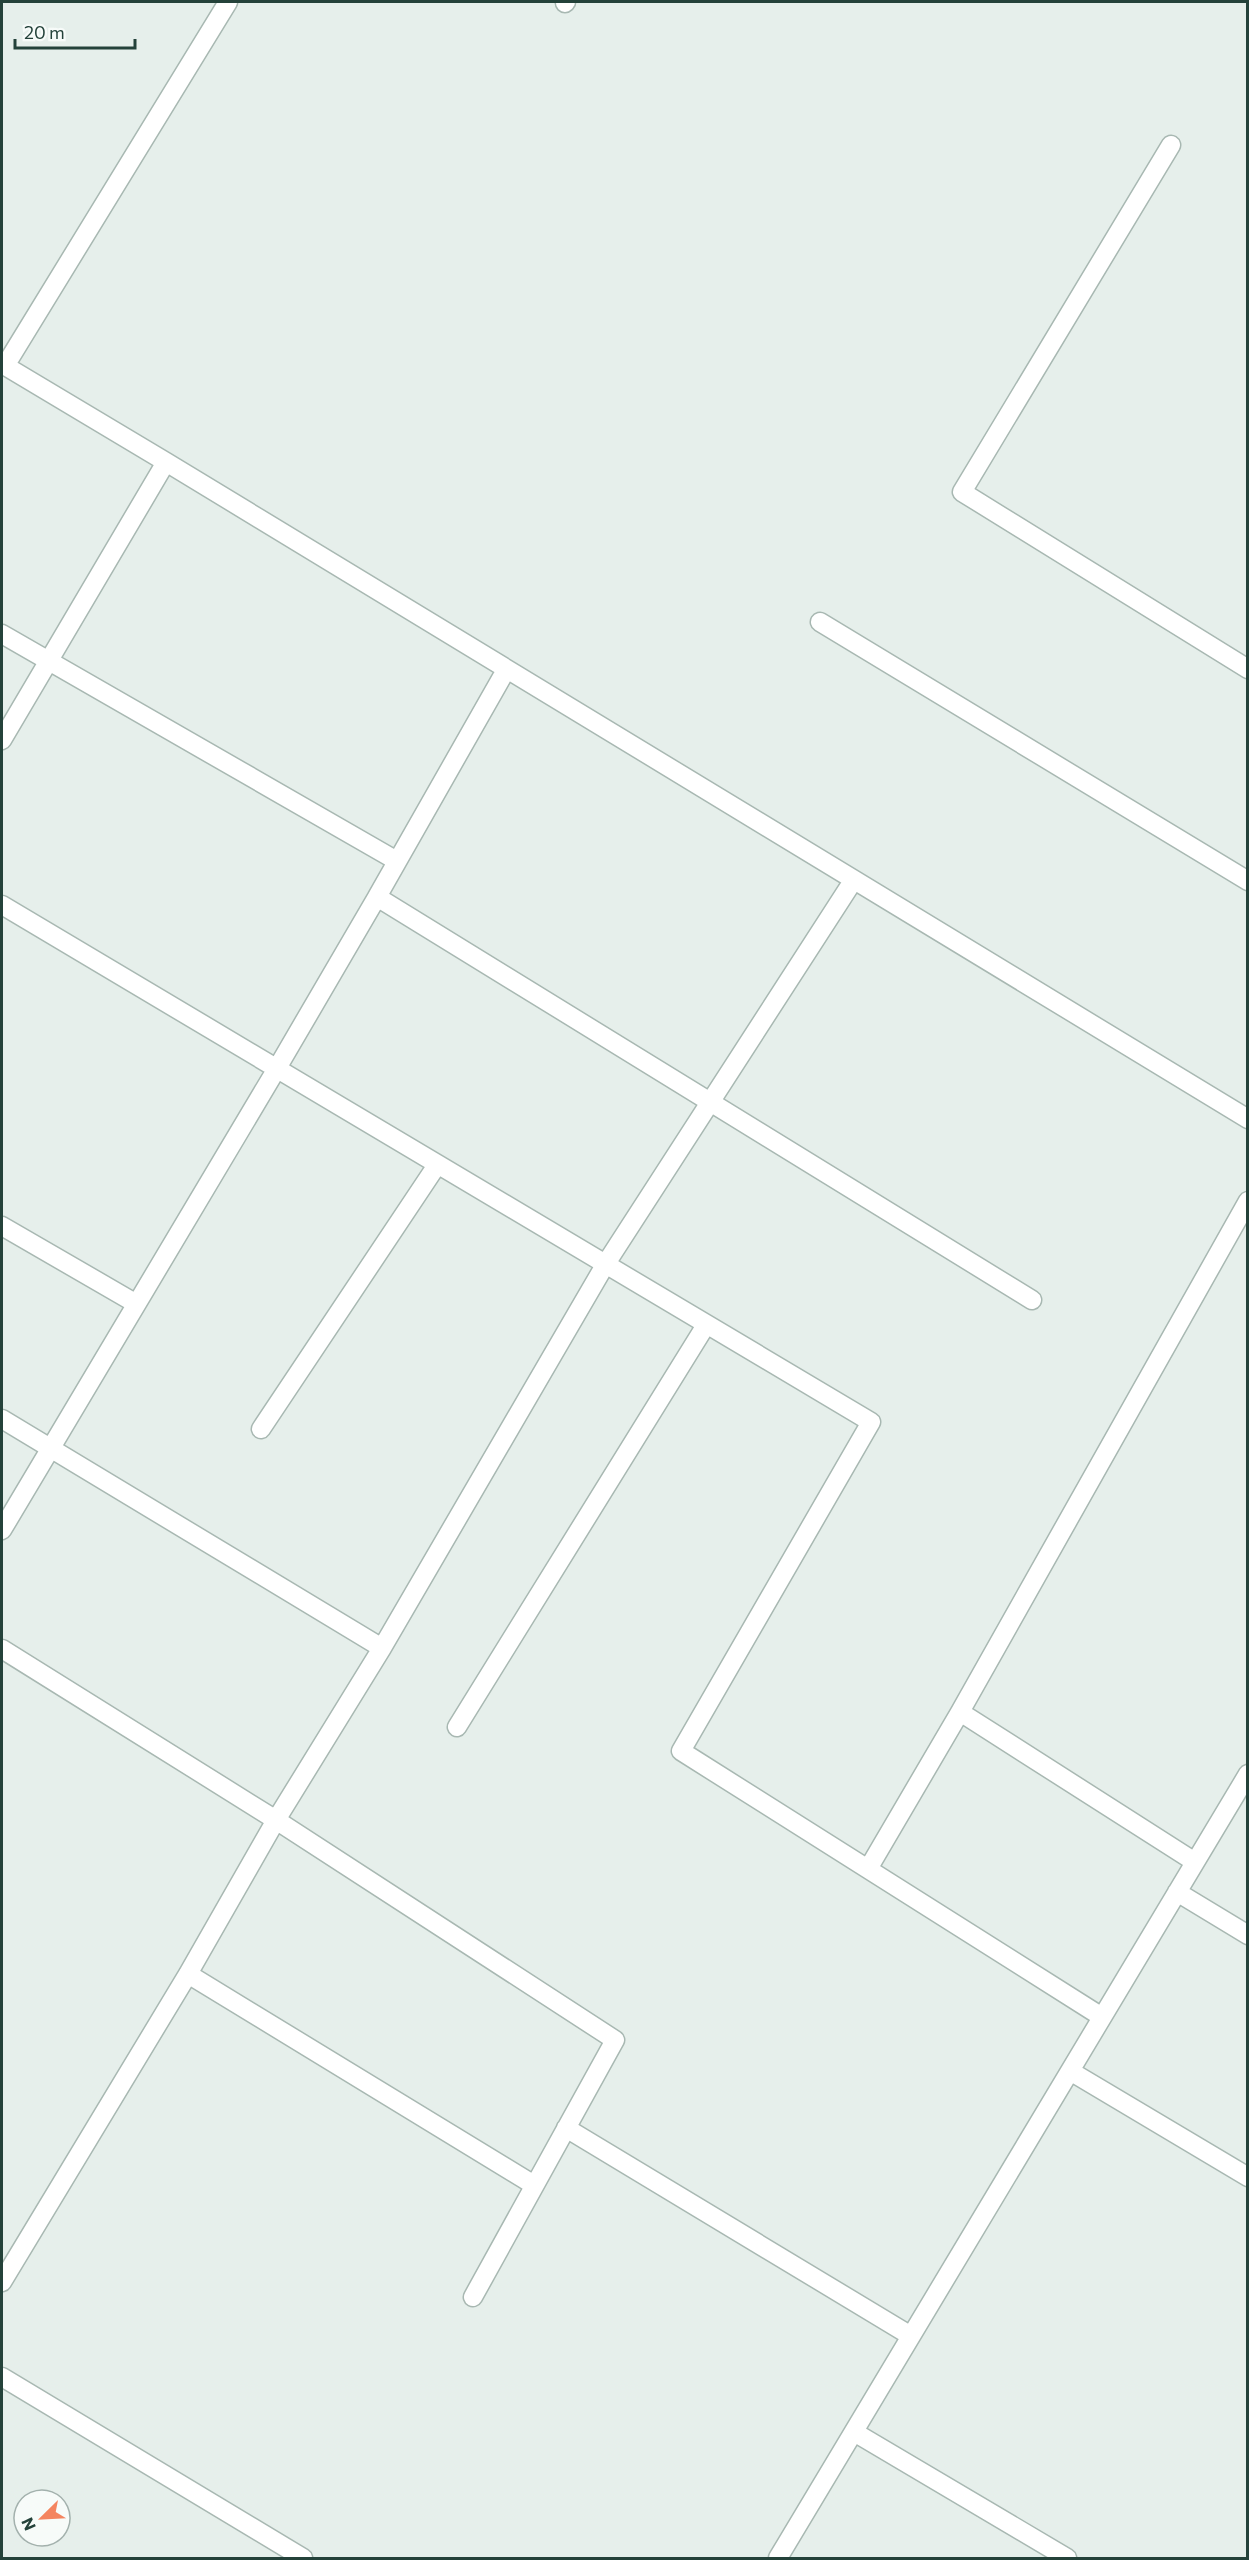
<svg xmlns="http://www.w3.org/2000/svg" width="1249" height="2560" font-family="Commissioner,sans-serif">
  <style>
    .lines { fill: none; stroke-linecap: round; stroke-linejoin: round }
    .minor-casing { stroke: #a8b8b2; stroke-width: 21 }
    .minor { stroke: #fff; stroke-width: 18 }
  </style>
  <rect width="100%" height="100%" fill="#e6efeb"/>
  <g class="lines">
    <g class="minor-casing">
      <path id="minor" d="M565 3 566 2
        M1171 145 962 492 1248 669
        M2 364 166 462 1248 1119
        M5 366 228 2
        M820 622 1248 881
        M2 634 397 861
        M506 670 377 897 1032 1300
        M2 740 166 462
        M2 905 871 1422 681 1751 1102 2017
        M2 1226 135 1303
        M2 1419 382 1648
        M261 1429 437 1165
        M2 1530 276 1070 377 897
        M2 1649 276 1820 615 2040 473 2297
        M960 1712 1195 1862
        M457 1727 706 1325
        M868 1869 960 1712 1248 1201
        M1177 1892 1248 1935
        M188 1974 534 2185
        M1070 2071 1248 2177
        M566 2128 911 2336
        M2 2282 188 1974 276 1820 382 1648 605 1265 853 881
        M2 2377 303 2558
        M854 2432 1067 2558
        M778 2558 1248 1774"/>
    </g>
    <use href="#minor" class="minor"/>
  </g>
  <rect width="1249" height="2560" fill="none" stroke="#24423a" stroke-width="6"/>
  <g transform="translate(42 2518) rotate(246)"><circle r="28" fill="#f7fbf9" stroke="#a3b1ad" stroke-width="1.5"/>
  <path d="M0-4.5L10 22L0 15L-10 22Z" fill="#f4845f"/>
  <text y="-9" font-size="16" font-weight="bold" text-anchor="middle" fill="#24423a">N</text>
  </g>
  <path d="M15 39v9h120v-9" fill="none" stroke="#24423a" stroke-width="3"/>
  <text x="24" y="39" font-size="18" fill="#24423a" stroke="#f7fbf9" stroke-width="4.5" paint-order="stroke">20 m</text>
</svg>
